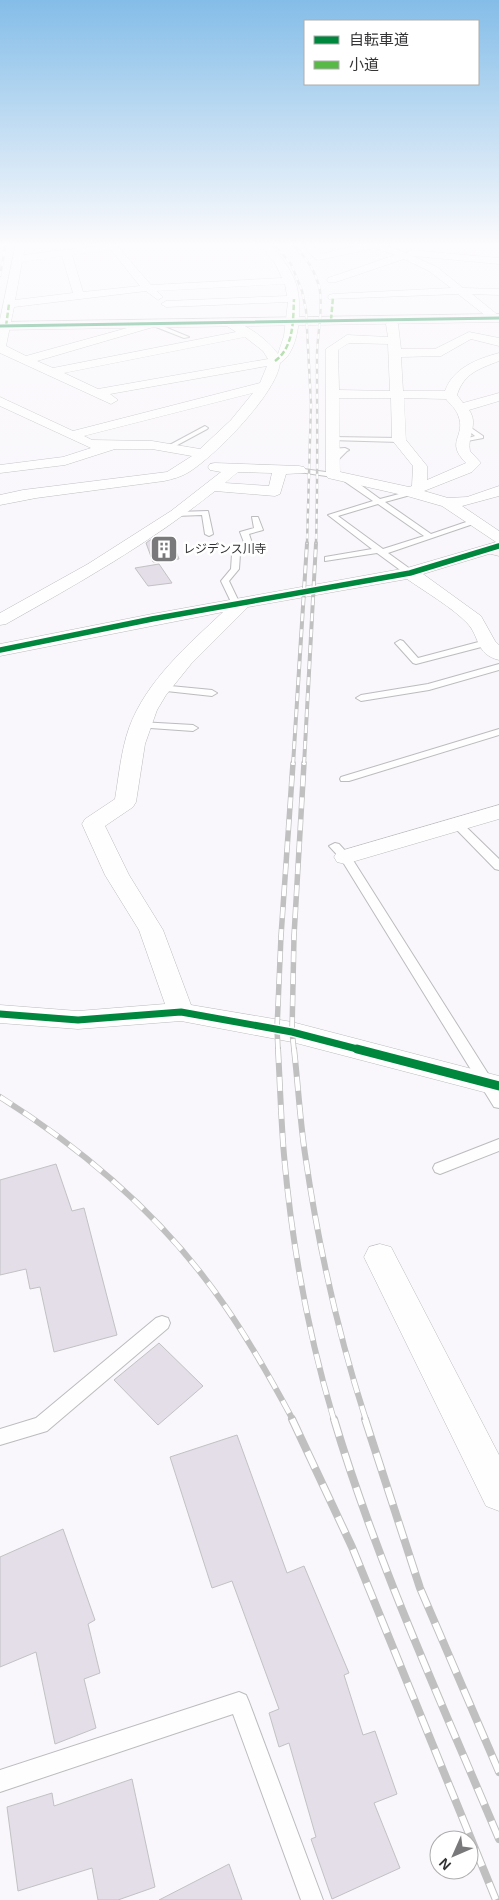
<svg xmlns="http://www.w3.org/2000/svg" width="499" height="1900" font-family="Arial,'Noto Sans JP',sans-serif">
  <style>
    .building { fill: #e3dee8; stroke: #c2c1c3 }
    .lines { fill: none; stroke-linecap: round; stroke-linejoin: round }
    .lane-casing { stroke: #bcbbbe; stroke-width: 2 }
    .street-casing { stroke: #bcbbbe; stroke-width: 1 }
    .secondary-casing { stroke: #bcbbbe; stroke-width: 1 }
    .lane { fill: #fefefe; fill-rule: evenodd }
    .street { fill: #fefefe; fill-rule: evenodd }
    .secondary { fill: #faf6f8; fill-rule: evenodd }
    .rail-far4-casing { stroke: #c0c0c0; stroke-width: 2.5 }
    .rail-far3-casing { stroke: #c0c0c0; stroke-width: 4 }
    .rail-far2-casing { stroke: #c0c0c0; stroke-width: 5.5 }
    .rail-far1-casing { stroke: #c0c0c0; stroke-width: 6 }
    .rail-casing { stroke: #c0c0c0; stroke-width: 8 }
    .rail-far4 { stroke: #fff; stroke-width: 2; stroke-dasharray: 5; stroke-linecap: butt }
    .rail-far3 { stroke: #fff; stroke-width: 2.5; stroke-dasharray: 8; stroke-linecap: butt }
    .rail-far2 { stroke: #fff; stroke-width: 4; stroke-dasharray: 11; stroke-linecap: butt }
    .rail-far1 { stroke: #fff; stroke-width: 4.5; stroke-dasharray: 14; stroke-linecap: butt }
    .rail { stroke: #fff; stroke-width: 6; stroke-dasharray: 18; stroke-linecap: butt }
    .quiet { stroke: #58b947; stroke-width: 2.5; stroke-dasharray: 5.5 2.5; stroke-linecap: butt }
    .cycleway-far3-casing { stroke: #fff; stroke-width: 4.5 }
    .cycleway-far2-casing { stroke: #fff; stroke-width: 8 }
    .cycleway-far1-casing { stroke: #fff; stroke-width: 10 }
    .cycleway-casing { stroke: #fff; stroke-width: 12 }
    .cycleway-far3 { stroke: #00873e; stroke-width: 3 }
    .cycleway-far2 { stroke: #00873e; stroke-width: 5.5 }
    .cycleway-far1 { stroke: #00873e; stroke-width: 7 }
    .cycleway { stroke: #00873e; stroke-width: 9 }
    .labels { text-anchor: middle; stroke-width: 5; stroke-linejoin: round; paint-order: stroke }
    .far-poi-label { font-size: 12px; fill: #343335; stroke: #fff; text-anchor: start }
  </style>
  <rect width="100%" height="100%" fill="#f9f7fb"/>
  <path class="building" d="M171 538 179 559 153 562 146 543 150 540Z
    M159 564 172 583 148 586 135 568Z
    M56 1164 72 1211 84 1208 117 1335 54 1352 40 1287 30 1289 26 1269 0 1275V1180Z
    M159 1343 203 1386 158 1425 114 1380Z
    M237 1435 287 1573 304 1566 349 1673 344 1675 363 1735 375 1731 397 1794 374 1803 400 1868 332 1899 311 1839 316 1837 289 1743 279 1747 269 1713 279 1709 232 1581 212 1588 170 1457Z
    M63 1529 95 1620 88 1624 100 1673 84 1679 96 1728 55 1744 36 1652 0 1667V1557Z
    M132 1779 155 1887 118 1900H98L92 1868 18 1891 7 1807 52 1793 54 1806Z
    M229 1864 242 1900H159Z"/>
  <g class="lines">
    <g class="lane-casing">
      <path id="lane" d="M151 323H155L189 337 184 338 151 325Z
        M467 425 483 436V438L462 442V440L475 436 465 428V426Z
        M205 426 208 428 207 429 170 449 164 448Z
        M332 437 399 438 402 440 399 442 330 440 329 439Z
        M345 448 349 450 347 451 335 463H329V459L338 452 330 451V449Z
        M296 468 333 473 337 475 333 477 299 472H296Z
        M341 475H347L380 499 414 490V494L385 502 431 534 472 520 479 522 388 553 413 571V575H407L377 553 325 561V557L372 549 328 515 373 501 341 479ZM378 504 424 536 383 549 338 516Z
        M208 511 213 534 209 536 205 534 202 515 176 516 172 514 176 512Z
        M252 517H258L263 530 249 534 253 546 240 554 239 569 229 581 240 604 236 607 232 604 221 581 231 569 232 554 245 545 240 532 254 528Z
        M400 640 403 641 418 658 486 640 491 643 489 645 416 664 413 663 395 643Z
        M499 664V670L429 690 361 701 356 698 361 695 428 684Z
        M160 685 212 690 217 693 212 696 157 690V686Z
        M140 722 193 725 198 728 193 731 136 727 135 725Z
        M499 729V735L349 781H341L340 779 341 777Z
        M456 820 460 821 499 859V870L495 869 452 825 450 823 452 821Z
        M335 843 339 844 351 857 499 1091V1108L494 1107 341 859 329 846Z
        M499 1139V1151L440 1174 435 1172 433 1168 435 1164Z
        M162 1316 168 1318 170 1323 168 1328 47 1431 0 1445V1429L36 1418 156 1318Z
        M239 1692 246 1695 249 1702 323 1900H301L233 1714 0 1792V1770Z"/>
    </g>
    <g class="street-casing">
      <path id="street" d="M16 243H26L23 255 122 243 118 247 151 285 282 278 276 265 259 243H269C279 254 290 268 295 281 303 301 301 351 280 363 277 393 215 456 189 472 181 477 173 479 164 481L36 498 0 505V495L23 490 167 472 192 456 152 449H115L65 465 0 473V465L63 457 91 448 0 406V397L73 431 260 383 267 366 110 394 118 400 111 404 0 353V320ZM111 250 140 286 83 292 72 255ZM62 256 73 293 15 300 22 262ZM285 284 287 296 166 301 161 304 166 307 288 302 284 336 278 354C267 339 245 323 227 319L221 322 236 332 53 368 37 361 160 325 162 323 156 320 26 356 6 346 14 307 146 291 158 300 163 297 157 291ZM245 337 263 351 268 359 98 389 64 373ZM253 393 231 420 200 449 152 441 92 440 84 436Z
        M301 243H311L321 254C357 246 371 237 406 253L411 250 499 258V264L413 256 437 267 463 288 499 289V295L472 294 499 316V320H491L458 294 329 299 328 297 329 295 333 294 451 288 429 271 404 259 336 282H328L327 280 328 278 395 255 375 248 319 260 315 259Z
        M392 321 398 324 401 349H435L469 332 499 338V346L471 339 441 356 401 357 403 391H445C453 368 477 359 499 353V361C479 369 464 373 457 395L463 403 499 393V401L469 410C479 424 467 436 470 451L481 463 472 472 424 491 448 498 467 497 499 486V496L462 506 499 531V551L423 574 481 616 495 641 499 645V660C475 654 480 636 467 623 453 608 424 591 407 579L248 607 191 664 166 695 157 710 145 744 136 802 133 807 105 826 129 875 163 930 191 1005 292 1022 499 1076V1096L292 1042 181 1021 78 1029 0 1023V1005L78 1011 165 1004 139 930 105 875 82 824 85 819 115 799C119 775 121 751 129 728 146 681 188 645 223 612L0 656V644L152 614 407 568 496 542 442 506 407 496 328 478 326 475V349L347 335 388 337 386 324ZM349 343 388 344 390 391 339 390 338 350ZM339 398H391L392 440 413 466 412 486 409 487 340 472ZM404 398 446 399C450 404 456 409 458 415 467 437 444 441 466 463L427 480V466L406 440Z
        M215 463 299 466 304 467 306 470 304 473 286 474 280 494 275 496 215 491C150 543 79 583 6 624L0 625V613L88 564 171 511 221 472 210 470 208 467 210 464ZM238 472 272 473 269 486 225 483Z
        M499 805V819L345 864 337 862 334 857 337 852Z
        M380 1244 391 1247 499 1455V1511L486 1506 364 1257 369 1247Z"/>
    </g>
    <g class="secondary-casing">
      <path id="secondary" d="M499 314V322L0 330V322Z
        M493 544 499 545V556L487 553 484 549 487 545Z"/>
    </g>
    <use href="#lane" class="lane"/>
    <use href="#street" class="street"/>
    <use href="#secondary" class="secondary"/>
    <g class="rail-far4-casing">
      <path id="rail-far4" d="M273 243 291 264 302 291 306 310 311 404 307 544
        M291 243C305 255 317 273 320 291 323 313 317 335 317 356 317 419 318 482 316 544
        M0 276 6 243"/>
    </g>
    <g class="rail-far3-casing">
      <path id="rail-far3" d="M293 765 307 543
        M304 765 316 543"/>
    </g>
    <g class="rail-far2-casing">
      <path id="rail-far2" d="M278 1050 277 1029 281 936 293 763
        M294 1050 292 1032 294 936 304 763"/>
    </g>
    <g class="rail-far1-casing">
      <path id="rail-far1" d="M278 1049C280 1084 281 1120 284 1155 292 1245 308 1334 334 1420
        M294 1049C298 1084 300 1120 305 1154 318 1244 338 1334 366 1420
        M0 1097C86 1151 167 1221 225 1306 250 1342 272 1381 293 1420"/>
    </g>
    <g class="rail-casing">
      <path id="rail" d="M292 1419 352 1547 496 1900
        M334 1419C377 1563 441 1701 499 1839
        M365 1419 420 1588 499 1772"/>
    </g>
    <use href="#rail-far4" class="rail-far4"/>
    <use href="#rail-far3" class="rail-far3"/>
    <use href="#rail-far2" class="rail-far2"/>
    <use href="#rail-far1" class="rail-far1"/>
    <use href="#rail" class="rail"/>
    <path class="quiet" d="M331 320 333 297
      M6 326 9 304
      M275 361C294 347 293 321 294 299"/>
    <g class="cycleway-far3-casing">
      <path id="cycleway-far3" d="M0 326 499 318"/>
    </g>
    <g class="cycleway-far2-casing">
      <path id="cycleway-far2" d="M0 650 152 619 410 573 499 546"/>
    </g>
    <g class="cycleway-far1-casing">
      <path id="cycleway-far1" d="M0 1014 78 1020 181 1012 292 1032 361 1050"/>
    </g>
    <g class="cycleway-casing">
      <path id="cycleway" d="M357 1049 499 1086"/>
    </g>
    <use href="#cycleway-far3" class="cycleway-far3"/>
    <use href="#cycleway-far2" class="cycleway-far2"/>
    <use href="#cycleway-far1" class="cycleway-far1"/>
    <use href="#cycleway" class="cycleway"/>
  </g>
  <linearGradient id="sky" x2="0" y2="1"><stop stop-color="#84bde8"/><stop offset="0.48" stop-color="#fcfbfd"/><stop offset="1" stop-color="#fcfbfd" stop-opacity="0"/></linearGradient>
  <rect width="499" height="509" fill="url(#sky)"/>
  <defs>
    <g id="building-square" transform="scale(1.4375)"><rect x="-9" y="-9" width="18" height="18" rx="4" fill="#79787a" stroke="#fff"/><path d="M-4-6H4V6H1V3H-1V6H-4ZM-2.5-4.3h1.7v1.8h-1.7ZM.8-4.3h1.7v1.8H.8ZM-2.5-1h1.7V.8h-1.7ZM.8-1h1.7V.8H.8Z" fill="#fff"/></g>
  </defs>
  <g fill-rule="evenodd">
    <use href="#building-square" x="164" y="549"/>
  </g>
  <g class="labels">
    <g class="far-poi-label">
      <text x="183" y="553">レジデンス川寺</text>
    </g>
  </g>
  <rect x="304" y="20" width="175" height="65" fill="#ffffff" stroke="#aeadae"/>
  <rect x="314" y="36" width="25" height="8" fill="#00873e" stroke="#aeadae"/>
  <text x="349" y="45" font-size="15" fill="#343335">自転車道</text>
  <rect x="314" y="61" width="25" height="8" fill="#58b947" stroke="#aeadae"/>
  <text x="349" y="70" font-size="15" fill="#343335">小道</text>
  <g transform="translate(454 1855) rotate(225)"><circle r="24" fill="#ffffff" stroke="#aeadae"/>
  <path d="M0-4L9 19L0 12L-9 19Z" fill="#79787a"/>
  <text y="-8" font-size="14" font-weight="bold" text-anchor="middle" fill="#343335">N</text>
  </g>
</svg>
